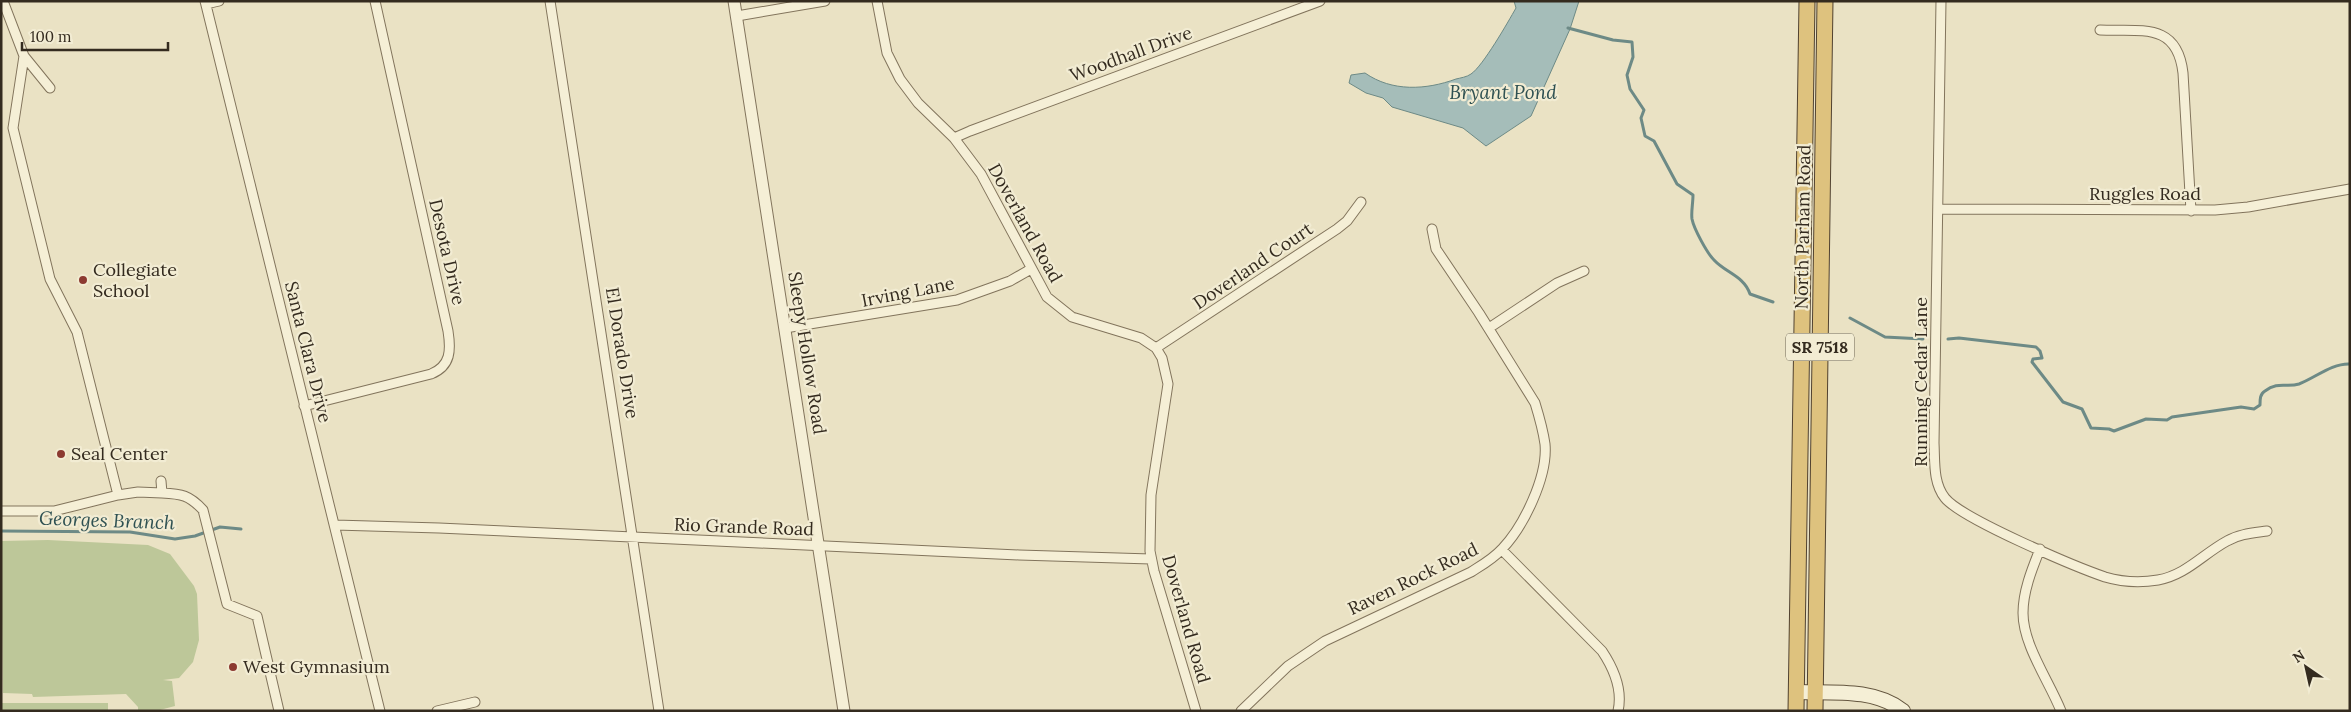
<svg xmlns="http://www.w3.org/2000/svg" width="2351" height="712" font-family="Lora,serif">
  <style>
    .green { fill: #bdc799 }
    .water { fill: #a5bdb9; stroke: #6d8a86 }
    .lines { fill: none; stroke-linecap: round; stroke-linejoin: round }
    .stream { stroke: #6d8a86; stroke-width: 3 }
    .minor-casing { stroke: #82745c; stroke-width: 11 }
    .tertiary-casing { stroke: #82745c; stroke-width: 13 }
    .secondary-casing { stroke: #64563f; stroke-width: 16 }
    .trunk-casing { stroke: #514230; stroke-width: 17 }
    .minor { stroke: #f5efd6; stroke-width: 9 }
    .tertiary { stroke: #f5efd6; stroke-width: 11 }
    .secondary { stroke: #f5efd6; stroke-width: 14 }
    .trunk { stroke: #dec27e; stroke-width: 15 }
    .poi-dot { fill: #8c3a31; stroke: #f2ecd3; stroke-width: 2 }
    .labels { text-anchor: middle; stroke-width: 4.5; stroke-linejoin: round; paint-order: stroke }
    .shield { fill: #f2ecd3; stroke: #6d6555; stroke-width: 1 }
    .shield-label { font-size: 16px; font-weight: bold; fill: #342b1f }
    .street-label { font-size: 18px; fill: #342b1f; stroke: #f2ecd3 }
    .poi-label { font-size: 18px; fill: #342b1f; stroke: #f2ecd3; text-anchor: start }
    .water-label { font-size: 19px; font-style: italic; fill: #2f5152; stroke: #f2ecd3 }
  </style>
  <rect width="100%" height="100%" fill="#eae2c4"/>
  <path class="green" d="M48 540 148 545 170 554 194 586 197 594 199 640 193 662 179 678 163 680 172 681 175 706 156 711H138V707L126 694 33 697 32 694 3 693 1 541Z
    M1 703H108V711H1Z"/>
  <path class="water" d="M1514 1H1579L1570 29 1531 116 1486 146 1463 128 1392 107 1383 98 1366 93 1349 83 1351 75 1365 73C1392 92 1426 90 1456 79 1460 78 1467 77 1471 74 1483 66 1508 22 1516 8Z"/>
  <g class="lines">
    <path class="stream" d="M1568 28 1613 40 1632 42 1633 57 1627 75 1630 89 1644 110 1641 118 1645 136 1654 141 1677 184 1693 195C1693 203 1691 212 1692 219 1694 229 1707 253 1714 260 1726 273 1744 276 1750 294L1773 302
      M1850 318 1885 337 1923 339
      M1948 339 1959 338 2036 347 2040 351 2042 358 2033 359 2032 362 2063 402 2082 409 2091 428 2109 429 2114 431 2146 419 2167 420 2172 417 2241 407 2254 409 2260 405C2260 399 2260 394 2265 391 2278 381 2287 388 2299 384 2315 378 2332 363 2350 364
      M1 531 130 532 175 539 195 536 220 527 241 529"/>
    <g class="minor-casing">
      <path id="minor" d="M205 1 380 711
        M550 1 659 711
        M877 1 887 53 900 79 918 103 954 138 981 174 1047 297 1072 317 1141 338 1156 348 1162 358 1168 384 1151 495 1150 551 1154 571 1196 711
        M1941 1 1934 443C1935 462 1933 483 1945 498 1962 519 2076 567 2105 577 2122 582 2140 583 2158 580 2186 575 2203 554 2227 541 2239 534 2253 533 2267 531
        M206 4 219 1
        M737 16 825 1
        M2100 30C2140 32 2177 21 2183 73L2191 211
        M24 56 50 88
        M954 138 970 131 1320 1
        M1939 209 2215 210 2248 207 2350 189
        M785 328 957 300 1010 281 1031 269
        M1489 328 1557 283 1584 271
        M1156 348 1337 229 1347 221 1361 202
        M304 406 431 374C451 366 451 350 448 331L375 1
        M162 493C182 494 189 495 203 510L227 604 257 616 279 711
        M118 495 138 492 162 493 161 481
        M1 511H54L118 495 77 332 50 279 13 128 24 56 3 1
        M335 525 439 528 1019 555 1151 559
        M2040 549C2032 569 2023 591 2023 613 2023 645 2049 681 2061 711
        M1502 550 1602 651C1614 669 1623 689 1618 711
        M437 711 475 702
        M1241 711 1288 666 1325 641 1471 572C1482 565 1493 559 1502 549 1524 526 1548 476 1545 444 1543 430 1539 416 1535 403L1479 313 1436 249 1432 229"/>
    </g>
    <g class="tertiary-casing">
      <path id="tertiary" d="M734 1 844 711"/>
    </g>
    <g class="secondary-casing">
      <path id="secondary" d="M1796 692C1831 693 1875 688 1903 711"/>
    </g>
    <g class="trunk-casing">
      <path id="trunk" d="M1796 711 1807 1
        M1815 711 1825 1"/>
    </g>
    <use href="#minor" class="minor"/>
    <use href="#tertiary" class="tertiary"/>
    <use href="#secondary" class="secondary"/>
    <use href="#trunk" class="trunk"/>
  </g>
  <g class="poi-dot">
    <circle cx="83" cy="280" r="5"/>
    <circle cx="61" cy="454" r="5"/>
    <circle cx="233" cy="667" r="5"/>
  </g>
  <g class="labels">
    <rect class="shield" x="1786" y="333.5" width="68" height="27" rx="4"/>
    <g class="shield-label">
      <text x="1820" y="353">SR 7518</text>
    </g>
    <g class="street-label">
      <text transform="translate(1131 54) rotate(-20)" y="6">Woodhall Drive</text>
      <text x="2145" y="200">Ruggles Road</text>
      <text transform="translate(1025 223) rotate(61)" y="6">Doverland Road</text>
      <text transform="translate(1803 227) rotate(-89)" y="6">North Parham Road</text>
      <text transform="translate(447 252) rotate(77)" y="6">Desota Drive</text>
      <text transform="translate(1253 266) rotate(-34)" y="6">Doverland Court</text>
      <text transform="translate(908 292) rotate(-11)" y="6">Irving Lane</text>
      <text transform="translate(308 352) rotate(76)" y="6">Santa Clara Drive</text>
      <text transform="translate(622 353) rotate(81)" y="6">El Dorado Drive</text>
      <text transform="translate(807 353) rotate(81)" y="6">Sleepy Hollow Road</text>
      <text transform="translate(1921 382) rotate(-90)" y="6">Running Cedar Lane</text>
      <text transform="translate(744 527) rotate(2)" y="6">Rio Grande Road</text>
      <text transform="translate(1413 579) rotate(-26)" y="6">Raven Rock Road</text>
      <text transform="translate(1186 619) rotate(74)" y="6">Doverland Road</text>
    </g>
    <g class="poi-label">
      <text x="93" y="276">Collegiate<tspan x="93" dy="21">School</tspan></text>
      <text x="71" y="460">Seal Center</text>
      <text x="243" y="673">West Gymnasium</text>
    </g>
    <g class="water-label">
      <text x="1503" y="99">Bryant Pond</text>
      <text transform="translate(107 520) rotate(2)" y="7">Georges Branch</text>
    </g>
  </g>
  <rect width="2351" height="712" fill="none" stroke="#342b1f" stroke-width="5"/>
  <g transform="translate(2306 667) rotate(326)" stroke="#f2ecd3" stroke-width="4" paint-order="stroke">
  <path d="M0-4L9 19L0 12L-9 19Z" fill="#342b1f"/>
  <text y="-8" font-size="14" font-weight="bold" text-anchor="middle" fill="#342b1f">N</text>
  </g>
  <path d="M22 42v8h146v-8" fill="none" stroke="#342b1f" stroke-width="2.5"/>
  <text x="30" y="42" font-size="15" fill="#342b1f" stroke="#f2ecd3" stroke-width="4" paint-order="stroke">100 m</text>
</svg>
